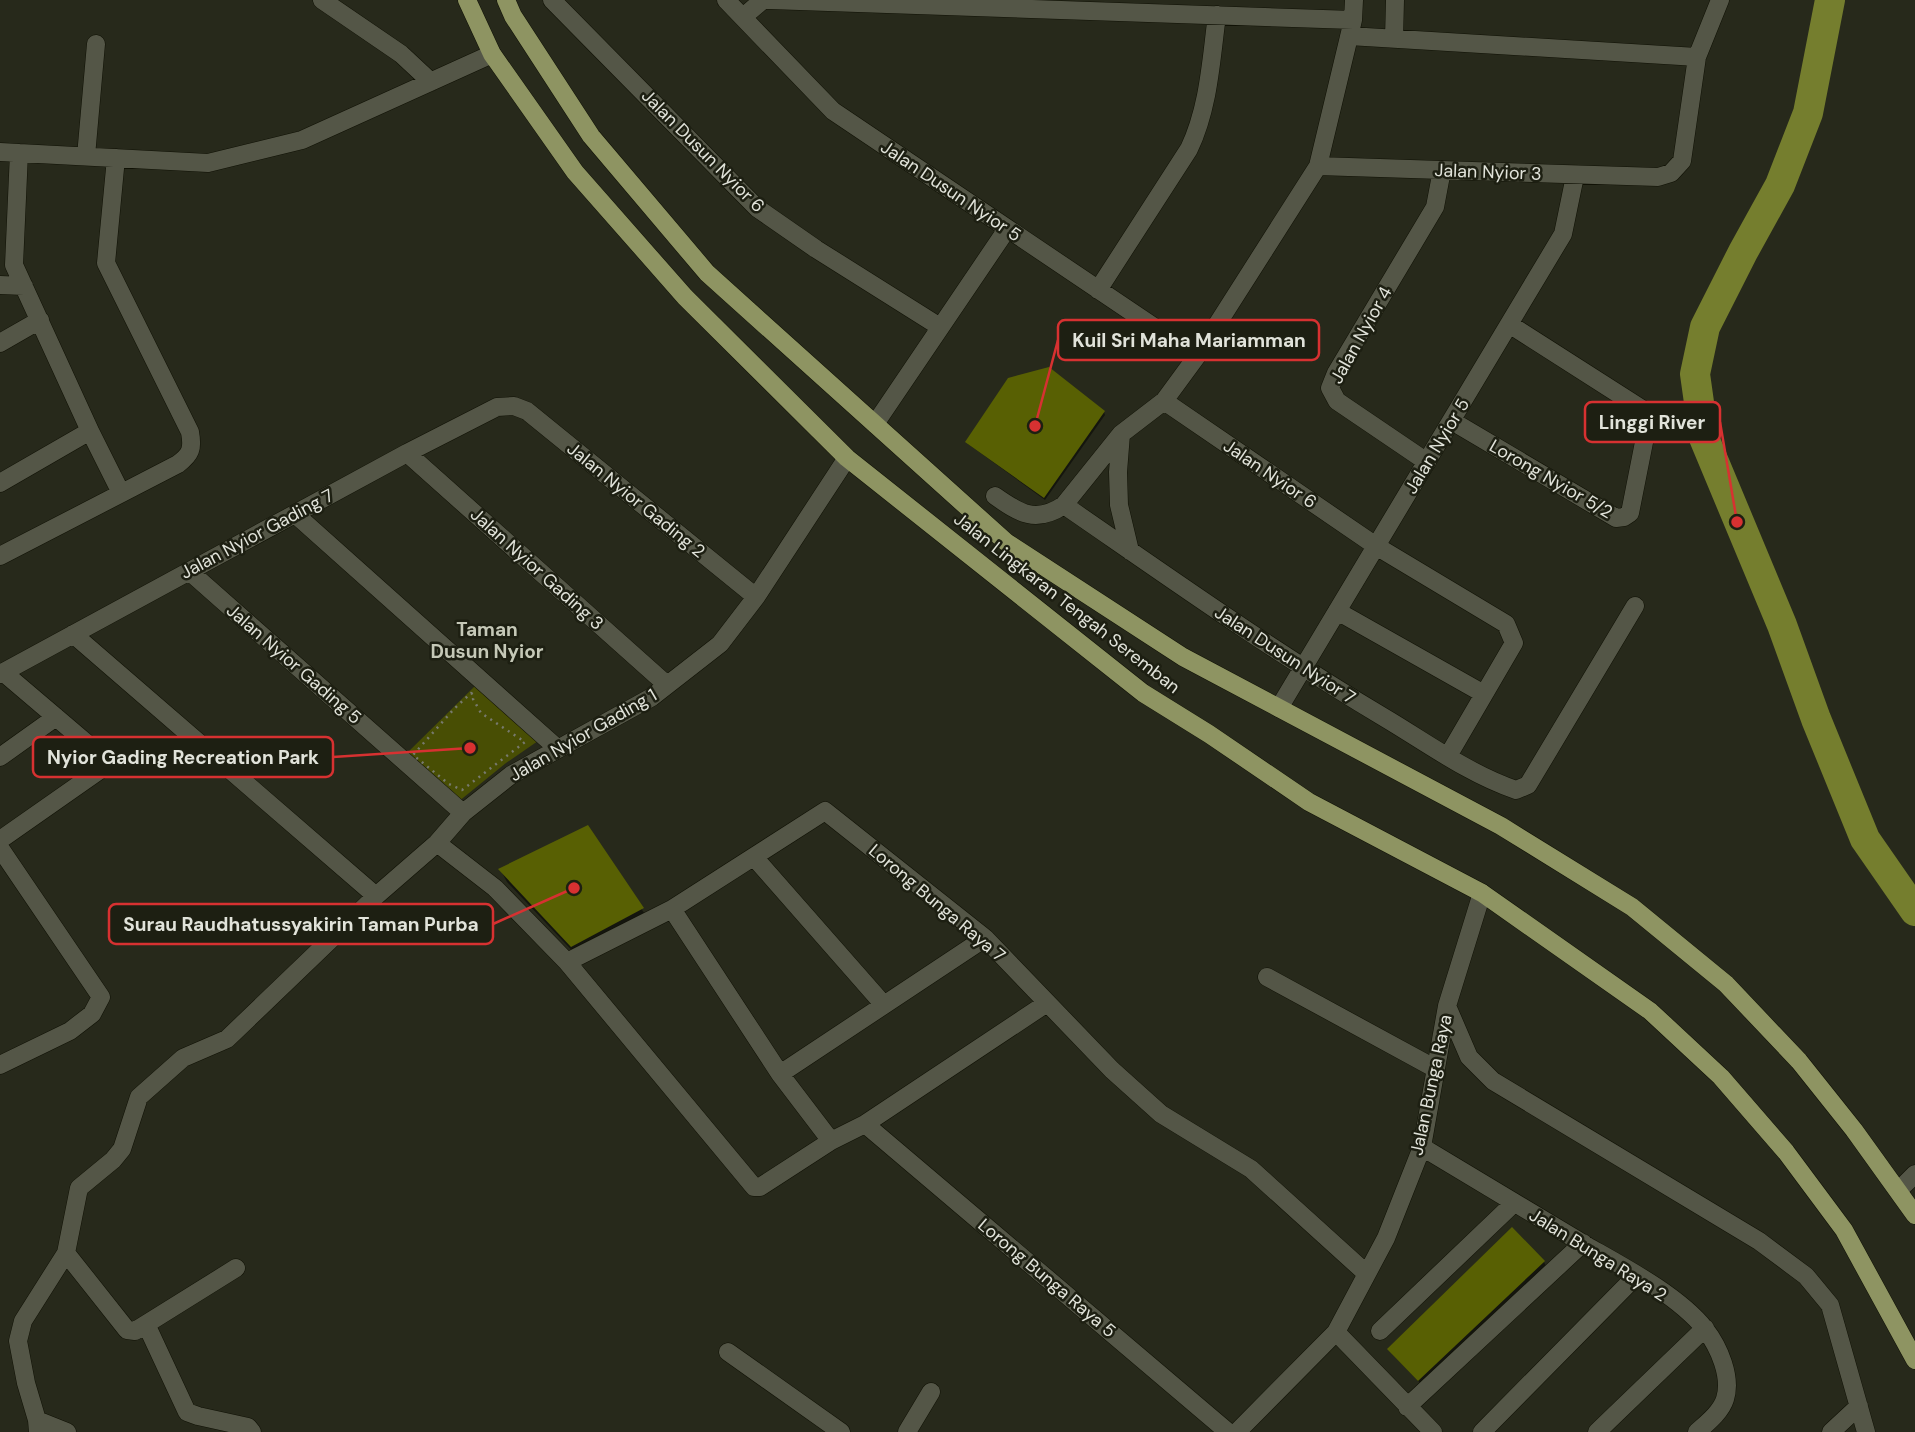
<svg xmlns="http://www.w3.org/2000/svg" width="1915" height="1432" font-family="'DM Sans',sans-serif">
  <style>
    .green { fill: #484e04 }
    .shadow { fill: #0007 }
    .lines { fill: none; stroke-linecap: round; stroke-linejoin: round }
    .river { stroke: #757e2e; stroke-width: 30 }
    .building { fill: #586003 }
    .minor-casing { stroke: #101105; stroke-width: 19 }
    .major-casing { stroke: #101105; stroke-width: 19 }
    .path { stroke: #787a6e; stroke-width: 2.5; stroke-dasharray: 2 5; stroke-linecap: butt }
    .minor { stroke: #545647; stroke-width: 18 }
    .major { stroke: #8e9462; stroke-width: 18 }
    .labels { text-anchor: middle; stroke-width: 5; stroke-linejoin: round; paint-order: stroke }
    .street-label { font-size: 18px; fill: #e1e3da; stroke: #1d1f12 }
    .neighbourhood-label { font-size: 19px; font-weight: bold; fill: #c5c8b7; stroke: #1d1f12 }
    .leader { fill: none; stroke: #d73131; stroke-width: 2.5 }
    .callout-dot { fill: #d73131; stroke: #1d1f12; stroke-width: 2.5 }
    .callout { fill: #1d1f12; stroke: #d73131; stroke-width: 2.5 }
    .callout-label { font-size: 19px; text-anchor: middle; font-weight: bold; fill: #e1e3da }
  </style>
  <rect width="100%" height="100%" fill="#27291b"/>
  <path class="green" d="M475 686 538 741 506 763 458 802 405 755Z"/>
  <path class="shadow" d="M1104 412 1105 415 1045 500 968 444Z
    M588 827 650 922 580 959 507 882 500 869Z
    M1544 1262 1547 1268 1423 1386 1393 1355 1389 1349Z"/>
  <g class="lines">
    <path class="river" d="M1830 0 1808 113 1780 185 1743 252 1705 327 1695 374 1704 438 1782 625 1816 719 1865 839 1915 911"/>
  </g>
  <path class="building" d="M1049 367 1105 411 1044 498 965 442 1008 378Z
    M588 825 644 908 571 947 498 869Z
    M1512 1227 1545 1261 1418 1381 1387 1349Z"/>
  <g class="lines">
    <g class="minor-casing">
      <path id="minor" d="M322 0 401 54 431 82
        M552 0 757 208 816 249 940 327
        M726 0 833 111 1197 356
        M770 0 1353 20
        M743 17 763 0
        M1349 36 1697 57
        M1394 39 1395 0
        M0 152 208 163 302 140 492 54
        M19 153 14 265 90 431 121 493
        M86 156 96 44
        M1318 166 1658 177 1671 173 1682 161 1697 57 1720 0
        M0 285 24 286
        M1098 290 1189 149C1209 107 1211 60 1217 15
        M0 343 40 320
        M1164 401 1376 546 1506 624 1514 643 1448 756
        M1452 421 1616 518 1624 517 1630 513 1647 427V418L1642 409 1509 324
        M875 424 1007 229
        M1121 434 1118 472 1119 505 1130 551
        M407 453 667 685
        M1427 462 1337 401 1330 388 1336 373 1435 207 1442 170
        M0 483 90 431
        M995 496C1019 513 1036 524 1064 505L1121 434 1164 401 1197 356 1318 166 1353 20 1354 0
        M1064 505C1170 578 1274 652 1385 718 1427 743 1469 774 1516 790L1528 785 1635 606
        M295 514 557 748
        M0 556 178 464C191 454 193 449 190 432L106 263 116 158
        M189 571 463 813
        M1337 611 1484 694
        M73 634 376 896
        M0 674 407 453 497 407 514 406 527 411 756 597
        M1279 708 1563 234 1575 176
        M0 757 56 717
        M0 840 110 763 3 672
        M437 843 495 888 567 962 754 1187H760L831 1141 865 1124 1047 1003
        M0 848 101 997 92 1014 70 1031 0 1065
        M754 857 884 1005
        M672 909 780 1074 831 1141
        M567 962 672 909 825 811 985 938 1112 1070 1161 1114 1251 1169 1367 1274
        M1267 977 1436 1069
        M1447 1006 1469 1057 1493 1081 1759 1241 1806 1276 1830 1305 1866 1432
        M780 1074 985 938
        M865 1124 1228 1432
        M1422 1147C1477 1180 1532 1213 1587 1246 1624 1267 1679 1296 1705 1329 1719 1347 1732 1377 1725 1399 1721 1412 1707 1423 1697 1432
        M1899 1190 1915 1174
        M66 1253 127 1330 135 1331 236 1268
        M146 1324 187 1412 198 1416 248 1427 252 1432
        M1380 1331 1514 1203
        M1336 1332 1433 1432
        M728 1352 841 1432
        M1407 1407 1583 1243
        M37 1420 67 1432
        M38 1432 37 1420 26 1383 18 1341 23 1321 66 1253 79 1188 113 1160 122 1149 139 1097 183 1058 227 1039 376 896 437 843 463 813 511 775 652 697 720 644 756 597 847 458
        M907 1432 931 1392
        M1237 1432 1336 1332 1386 1238 1422 1147 1447 1006 1482 893
        M1482 1432 1637 1275
        M1597 1432 1705 1328
        M1831 1432 1859 1406"/>
    </g>
    <g class="major-casing">
      <path id="major" d="M467 0 492 54 575 172 685 297 847 458 1143 693 1209 734 1309 802 1482 893 1650 1011 1721 1077 1786 1152 1844 1230 1915 1360
        M506 0 513 16 591 136 707 273 1006 542 1183 657 1501 826 1632 907 1726 984 1799 1061 1854 1130 1915 1215"/>
    </g>
    <path class="path" d="M471 693 474 695 473 699 481 713 525 742 462 790 449 784 413 755 454 709Z"/>
    <use href="#minor" class="minor"/>
    <use href="#major" class="major"/>
  </g>
  <g class="labels">
    <g class="street-label">
      <text transform="translate(703 151) rotate(45)" y="6">Jalan Dusun Nyior 6</text>
      <text transform="translate(1488 172) rotate(2)" y="6">Jalan Nyior 3</text>
      <text transform="translate(951 191) rotate(34)" y="6">Jalan Dusun Nyior 5</text>
      <text transform="translate(1361 335) rotate(-61)" y="6">Jalan Nyior 4</text>
      <text transform="translate(1437 446) rotate(-59)" y="6">Jalan Nyior 5</text>
      <text transform="translate(1270 474) rotate(34)" y="6">Jalan Nyior 6</text>
      <text transform="translate(1551 479) rotate(30)" y="6">Lorong Nyior 5/2</text>
      <text transform="translate(636 500) rotate(39)" y="6">Jalan Nyior Gading 2</text>
      <text transform="translate(257 534) rotate(-28)" y="6">Jalan Nyior Gading 7</text>
      <text transform="translate(537 569) rotate(42)" y="6">Jalan Nyior Gading 3</text>
      <text transform="translate(1067 603) rotate(38)" y="6">Jalan Lingkaran Tengah Seremban</text>
      <text transform="translate(1285 655) rotate(33)" y="6">Jalan Dusun Nyior 7</text>
      <text transform="translate(294 664) rotate(41)" y="6">Jalan Nyior Gading 5</text>
      <text transform="translate(583 735) rotate(-30)" y="6">Jalan Nyior Gading 1</text>
      <text transform="translate(937 903) rotate(40)" y="6">Lorong Bunga Raya 7</text>
      <text transform="translate(1431 1085) rotate(-78)" y="6">Jalan Bunga Raya</text>
      <text transform="translate(1598 1255) rotate(32)" y="6">Jalan Bunga Raya 2</text>
      <text transform="translate(1047 1278) rotate(40)" y="6">Lorong Bunga Raya 5</text>
    </g>
    <g class="neighbourhood-label">
      <text x="487" y="636">Taman<tspan x="487" dy="22">Dusun Nyior</tspan></text>
    </g>
  </g>
  <path class="leader" d="M1035 426L1058 340M1737 522L1720 422M470 748L333 757M574 888L493 924"/>
  <g class="callout-dot">
    <circle cx="1035" cy="426" r="7"/>
    <circle cx="1737" cy="522" r="7"/>
    <circle cx="470" cy="748" r="7"/>
    <circle cx="574" cy="888" r="7"/>
  </g>
  <g class="callout">
    <rect x="1058" y="320" width="261" height="40" rx="7"/>
    <rect x="1585" y="402" width="135" height="40" rx="7"/>
    <rect x="33" y="737" width="300" height="40" rx="7"/>
    <rect x="109" y="904" width="384" height="40" rx="7"/>
  </g>
  <g class="callout-label">
    <text x="1189" y="347">Kuil Sri Maha Mariamman</text>
    <text x="1652" y="429">Linggi River</text>
    <text x="183" y="764">Nyior Gading Recreation Park</text>
    <text x="301" y="931">Surau Raudhatussyakirin Taman Purba</text>
  </g>
</svg>
